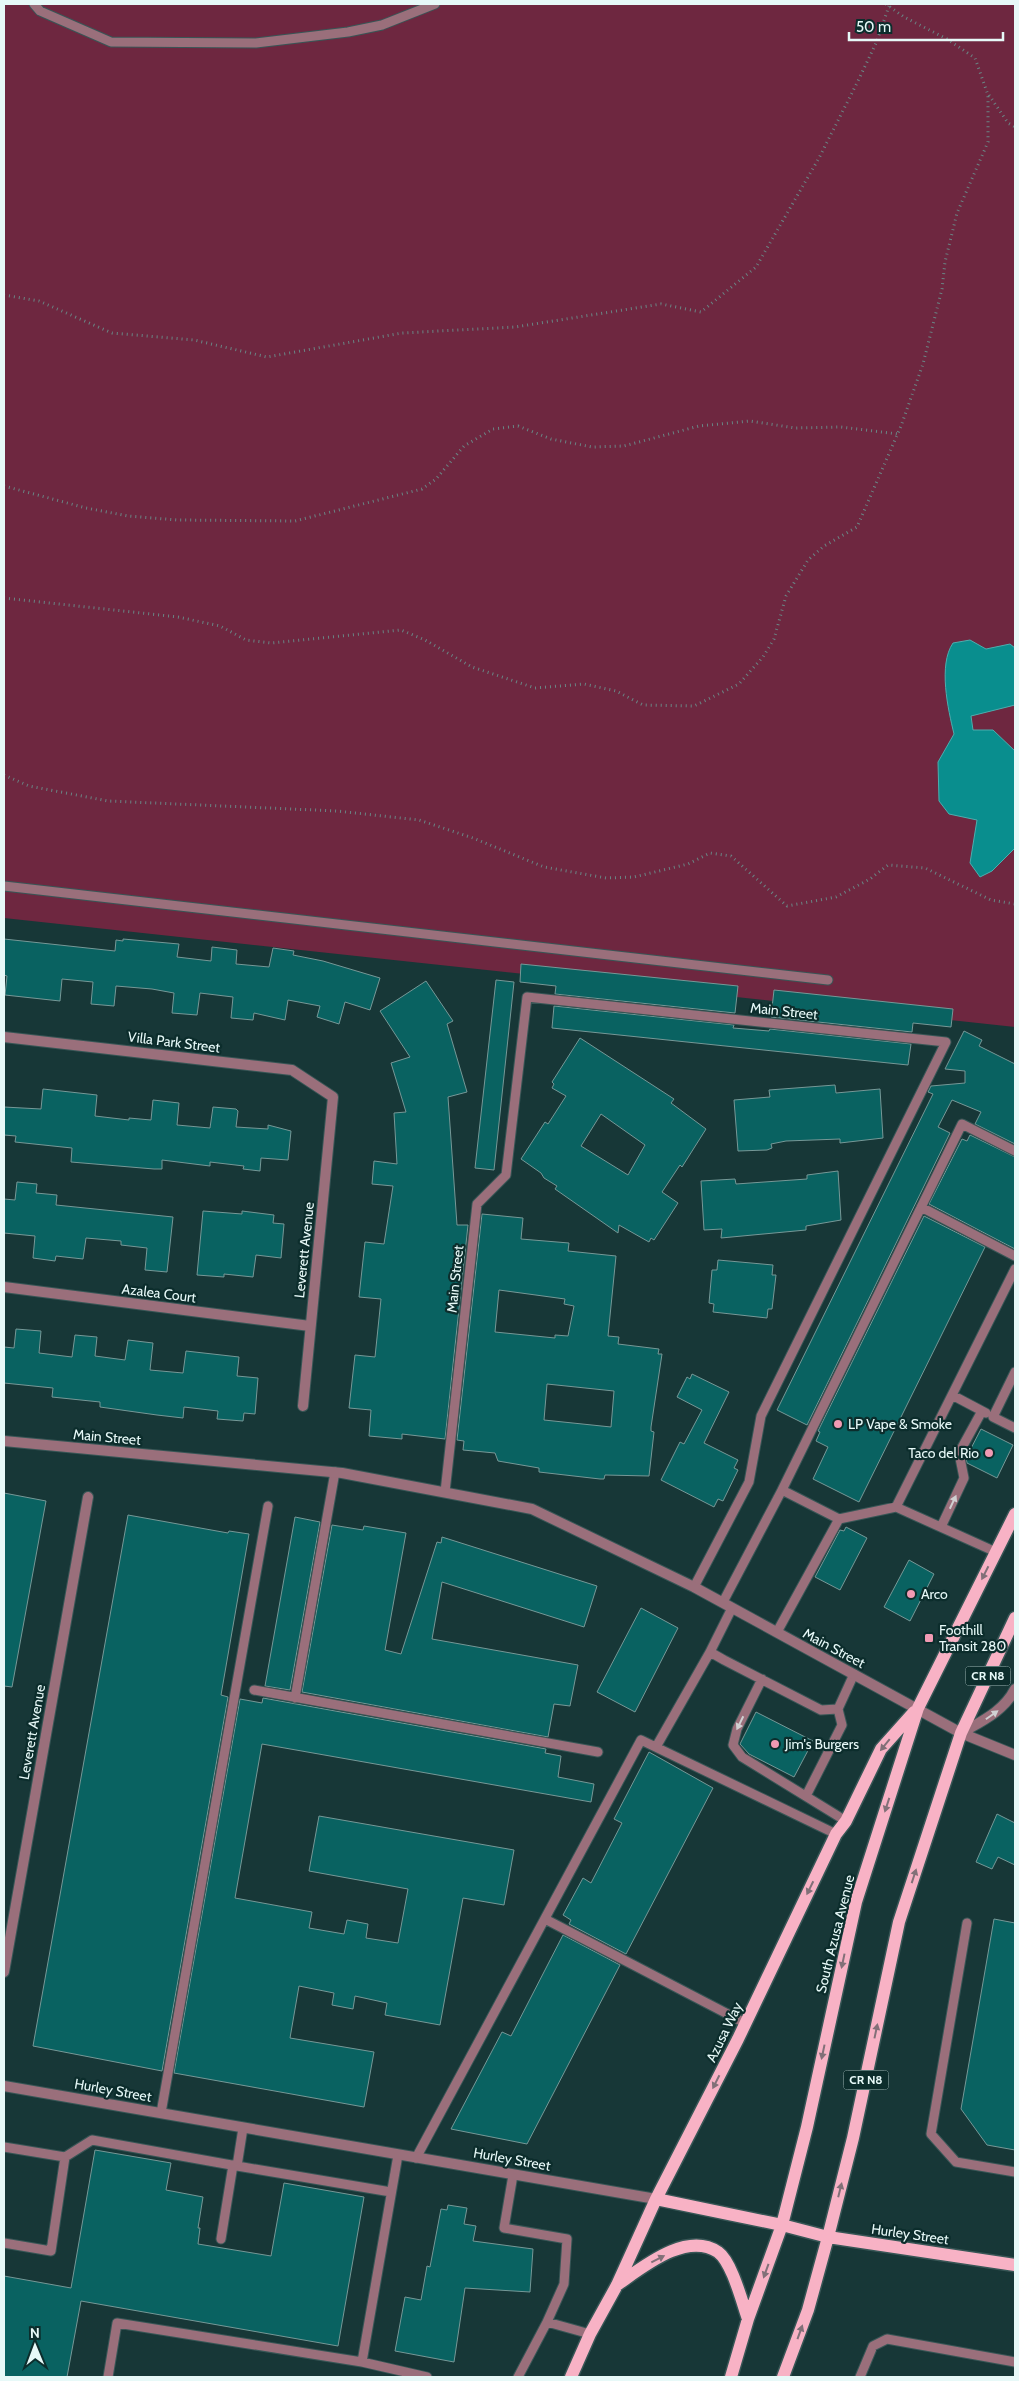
<svg xmlns="http://www.w3.org/2000/svg" width="1019" height="2381" font-family="Cabin,sans-serif">
  <style>
    .green { fill: #6e2740 }
    .water { fill: #098e8e; stroke: #4caeae }
    .building { fill: #096261; stroke: #769897; fill-rule: evenodd }
    .lines { fill: none; stroke-linecap: round; stroke-linejoin: round }
    .service-casing { stroke: #385656; stroke-width: 11 }
    .minor-casing { stroke: #385656; stroke-width: 12 }
    .tertiary-casing { stroke: #385656; stroke-width: 12 }
    .primary-casing { stroke: #385656; stroke-width: 15 }
    .path { stroke: #6a8584; stroke-width: 3; stroke-dasharray: 1 4; stroke-linecap: butt }
    .service { stroke: #9a6f7b; stroke-width: 9 }
    .minor { stroke: #9a6f7b; stroke-width: 10 }
    .tertiary { stroke: #9a6f7b; stroke-width: 10 }
    .primary { stroke: #f8b2c5; stroke-width: 12 }
    .oneway { fill: #d0d0d2 }
    .oneway2 { fill: #827078 }
    .poi-dot { fill: #f19ab3; stroke: #0c2d2c; stroke-width: 2 }
    .labels { text-anchor: middle; stroke-width: 4.5; stroke-linejoin: round; paint-order: stroke }
    .shield { fill: #0c2d2c; stroke: #a5bcbb; stroke-width: 1 }
    .shield-label { font-size: 12px; font-weight: bold; fill: #e7f9f8 }
    .street-label { font-size: 14px; fill: #e7f9f8; stroke: #0c2d2c }
    .poi-label { font-size: 14px; fill: #e7f9f8; stroke: #0c2d2c; text-anchor: start }
  </style>
  <rect width="100%" height="100%" fill="#173737"/>
  <path class="green" d="M4 4H1015V1027L4 918Z"/>
  <path class="water" d="M970 640 986 649 1010 644 1015 648V705L971 716 973 730H993L1015 751V848L992 871 980 877 970 863 977 820 949 814 939 801 938 762 954 734C948 709 938 665 953 643Z"/>
  <path class="building" d="M4 939 115 951 116 940 123 941V939L179 944 177 957 211 961 212 947 237 950 236 964 269 967 273 948 294 951 293 955 323 961 380 978 370 1010 345 1002 339 1024 317 1017 320 1006 288 1000 285 1020 254 1013 253 1020 231 1018 233 997 200 993 197 1015 172 1013 174 993 152 989 116 986 114 1006 91 1004 93 982 62 979 60 1001 5 995 7 976 4 975Z
    M521 964 738 986 735 1013 555 994 556 986 520 982Z
    M496 980 514 982 494 1170 475 1168Z
    M426 981 453 1021 447 1024 467 1092 448 1097 457 1225H468L445 1439 402 1434V1439L369 1436 371 1410 349 1408 355 1355 375 1357 381 1299 359 1297 365 1242 384 1244 393 1186 372 1184 374 1161 397 1164 394 1113 406 1112 391 1063 410 1057 380 1011Z
    M774 990 953 1009 951 1027 913 1023 912 1032 771 1017Z
    M554 1006 734 1025 733 1028 769 1031 770 1029 911 1044 908 1065 552 1028Z
    M964 1031 982 1040 979 1046 1015 1064V1144L975 1124 981 1112 952 1100 938 1127 950 1133 807 1425 777 1410 933 1094 928 1092 931 1086 965 1083V1071L945 1069Z
    M580 1038 674 1099 671 1103 706 1129 682 1167 680 1165 662 1192 678 1203 654 1240 651 1238 649 1242 619 1225 618 1233 555 1189 557 1186 544 1178 541 1173 521 1159 545 1122 548 1124 566 1096 552 1088 554 1084 552 1082ZM601 1114 645 1145 628 1175 581 1146Z
    M835 1085 836 1093 880 1089 883 1138 840 1143V1139L786 1141 771 1144 772 1148 767 1150 738 1151 734 1100 770 1097 769 1090Z
    M43 1089 97 1095 95 1116 129 1120V1118L151 1120 153 1100 179 1103 177 1125 210 1128 213 1107 236 1109 238 1111 236 1127 268 1129V1125L291 1131 288 1160 261 1158 260 1171 243 1169 244 1166 210 1162V1166L162 1160V1169H154L71 1162 72 1148 15 1142 16 1136 4 1135V1107L41 1109Z
    M970 1135 1015 1157V1249L929 1204 962 1139 967 1141Z
    M838 1171 841 1220 806 1226V1230L721 1238 722 1229 704 1230 701 1181 735 1179 736 1184 807 1179V1175Z
    M17 1182 37 1184 36 1193 57 1195 56 1205 173 1217 167 1272 145 1270 147 1248 121 1245V1241L86 1238 83 1259 56 1256 55 1261 33 1258 35 1236 4 1233V1199L15 1200Z
    M203 1211 242 1214V1211L274 1215 273 1223 284 1224 281 1258 256 1255 253 1277 224 1274V1277L197 1275Z
    M482 1214 523 1218 521 1239 569 1243 568 1251 616 1256 608 1336 619 1337 618 1344 659 1349 658 1354H662L651 1427V1431L654 1432 649 1476 605 1475 604 1479H600L539 1472V1468L498 1461 495 1453 463 1450 464 1441 457 1440ZM499 1290 565 1299 564 1304 574 1306 568 1336 555 1335V1338L495 1332ZM547 1384 614 1391 611 1427 544 1420Z
    M924 1216 985 1247 859 1502 813 1479 828 1447 816 1441 820 1432 818 1431Z
    M718 1260 773 1265 772 1275H776L772 1309H768L767 1318 713 1312 714 1304 709 1303 712 1270H717Z
    M16 1329 41 1331 39 1353 72 1357 75 1335 97 1337 95 1356 125 1360 128 1340 153 1343 150 1370 183 1373 186 1351 239 1357 237 1376 258 1378 255 1414 244 1413 243 1421 217 1419 218 1411 184 1407 183 1418 157 1415 100 1407V1402L52 1397 53 1388 4 1383V1347L14 1348Z
    M692 1374 729 1392 704 1443 738 1460 734 1468 738 1470 723 1501 718 1499 714 1507 661 1480 680 1442 684 1444 702 1410 677 1397 687 1377 690 1379Z
    M981 1429 1013 1445 997 1478 967 1463 966 1458Z
    M4 1493 46 1501 12 1687 4 1686Z
    M128 1515 228 1533 229 1531 249 1534 221 1695 228 1697 162 2071 33 2046Z
    M295 1517 320 1522 290 1690 265 1686Z
    M332 1525 363 1530 364 1526 406 1533 385 1650 401 1654 437 1542 441 1543 442 1537 597 1586 584 1627 442 1582 432 1639 578 1665 570 1706 554 1704 548 1737 302 1692Z
    M846 1527 867 1538 840 1590 815 1577 840 1530 844 1531Z
    M909 1560 934 1574 910 1621 884 1607Z
    M641 1608 678 1628 635 1712 597 1692Z
    M263 1698 546 1749 545 1753 561 1756 558 1777 594 1784 591 1802 262 1744 235 1898 312 1912 309 1928 344 1934 347 1920 368 1924 366 1938 398 1943 408 1889 309 1871 319 1816 514 1850 504 1905 463 1898 440 2025 385 2015 387 2003 355 1996 353 2009 332 2005 334 1993 299 1986 290 2038 374 2052 364 2107 174 2073 240 1699 262 1703Z
    M756 1712 813 1741 794 1777 749 1754 740 1744Z
    M649 1752 713 1788 626 1954 569 1924 571 1920 563 1915 583 1878 591 1883 622 1823 614 1819Z
    M997 1814 1015 1823V1865L998 1857 992 1869 976 1862Z
    M994 1919 1015 1923V2150L987 2145 961 2109Z
    M563 1935 620 1965 527 2144 451 2129 502 2032 511 2036Z
    M95 2150 171 2163 166 2190 203 2197 198 2228H200L198 2244 271 2256 284 2183 364 2197 338 2346 81 2301 67 2377H4V2276L71 2288Z
    M448 2205 467 2208 464 2224 476 2226 473 2241 533 2249 530 2292 465 2288 454 2362 395 2351 405 2297 421 2300 427 2266 430 2267 441 2209 447 2210Z"/>
  <g class="lines">
    <g class="service-casing">
      <path id="service" d="M34 4 40 11 111 42 256 43 348 32 382 25 435 4
        M4 886 828 980
        M921 1207 1015 1256
        M1015 1372 993 1417 1015 1428
        M952 1395 986 1413
        M782 1490 962 1124 1015 1151
        M445 1492 477 1204 506 1175 527 997 946 1042 761 1416 749 1482 694 1587
        M896 1507 1015 1269
        M941 1527 964 1478 959 1453 982 1411
        M723 1602 782 1490 839 1519 896 1507 996 1552
        M732 1608 710 1652 724 1660 821 1710 838 1709 854 1674
        M777 1632 839 1519
        M762 1679 737 1729 733 1745 742 1757 846 1821
        M254 1690 598 1752
        M295 1698 335 1472
        M656 1747 710 1652
        M806 1796 842 1725 838 1709
        M545 1919 745 2023
        M967 1923 931 2134 956 2162 1015 2172
        M161 2113 268 1506
        M243 2128 237 2166 391 2192
        M4 2147 65 2157 51 2251 4 2243
        M398 2155 362 2362 427 2377
        M65 2157 92 2140 237 2166
        M416 2158 641 1740 836 1834
        M513 2175 504 2228 567 2239 564 2284 547 2322
        M221 2239 233 2165
        M108 2377 117 2323 362 2362
        M518 2377 547 2322 590 2334
        M860 2377 873 2346 887 2339 1015 2362"/>
    </g>
    <g class="minor-casing">
      <path id="minor" d="M4 1037 292 1070 333 1097 303 1406
        M4 1287 310 1326
        M961 1733C982 1721 1004 1711 1015 1689
        M961 1733 1015 1755
        M4 1972 88 1497
        M4 2086 656 2199"/>
    </g>
    <g class="tertiary-casing">
      <path id="tertiary" d="M4 1441 342 1473 532 1509 694 1587 961 1733"/>
    </g>
    <g class="primary-casing">
      <path id="primary" d="M656 2199 782 2225 828 2237 1015 2265
        M617 2285C643 2267 686 2231 718 2252 732 2262 742 2302 748 2319
        M571 2377 590 2334 617 2285 656 2199 738 2039 836 1834 846 1821 881 1749 914 1712
        M731 2377 748 2319 782 2225 807 2127 856 1902 918 1708 1015 1514
        M783 2377 808 2310 828 2237 853 2138 899 1922 961 1733 1015 1618"/>
    </g>
    <path class="path" d="M989 95 1008 123 1015 127
      M4 295 39 301 112 333 194 340 267 357 402 333 515 327 661 304 701 312 756 267 819 158 858 81 877 41 889 6
      M4 486 86 508 128 516 177 520 295 521 422 489 436 479 464 446 493 429 518 426 551 439 592 447 624 446 699 426 750 421 795 428 841 427 898 434
      M4 598 178 617 220 626 246 640 271 643 401 630 425 640 472 667 535 688 584 684 616 691 643 705 694 706 739 684 763 657 774 639 786 596 808 560 824 546 857 527 901 426 923 364 942 289 945 262 957 213 988 142V95L975 58 947 39 904 17 886 4
      M4 775 29 786 108 801 337 811 419 820 473 838 544 867 606 878 634 877 688 864 710 853 731 856 787 906 836 897 870 879 888 865 925 868 991 900 1015 904"/>
    <use href="#service" class="service"/>
    <use href="#minor" class="minor"/>
    <use href="#tertiary" class="tertiary"/>
    <use href="#primary" class="primary"/>
  </g>
  <defs><path id="oneway-solid" d="M-6-.8H1V-3.2L6.5 0L1 3.2V.8H-6Z" transform="scale(1.25)"/></defs>
  <g class="oneway">
    <use href="#oneway-solid" transform="translate(953 1502) rotate(-65)"/>
    <use href="#oneway-solid" transform="translate(992 1715) rotate(-35)"/>
    <use href="#oneway-solid" transform="translate(740 1723) rotate(116)"/>
  </g>
  <g class="oneway2">
    <use href="#oneway-solid" transform="translate(985 1573) rotate(117)"/>
    <use href="#oneway-solid" transform="translate(885 1745) rotate(129)"/>
    <use href="#oneway-solid" transform="translate(887 1805) rotate(108)"/>
    <use href="#oneway-solid" transform="translate(914 1876) rotate(-72)"/>
    <use href="#oneway-solid" transform="translate(810 1888) rotate(116)"/>
    <use href="#oneway-solid" transform="translate(843 1961) rotate(102)"/>
    <use href="#oneway-solid" transform="translate(876 2031) rotate(-78)"/>
    <use href="#oneway-solid" transform="translate(823 2052) rotate(102)"/>
    <use href="#oneway-solid" transform="translate(716 2082) rotate(117)"/>
    <use href="#oneway-solid" transform="translate(840 2190) rotate(-76)"/>
    <use href="#oneway-solid" transform="translate(658 2259) rotate(-27)"/>
    <use href="#oneway-solid" transform="translate(766 2271) rotate(110)"/>
    <use href="#oneway-solid" transform="translate(800 2332) rotate(-70)"/>
  </g>
  <g class="poi-dot">
    <circle cx="838" cy="1424" r="5"/>
    <circle cx="989" cy="1453" r="5"/>
    <circle cx="911" cy="1594" r="5"/>
    <rect x="924" y="1633" width="10" height="10" rx="2.5"/>
    <circle cx="775" cy="1744" r="5"/>
  </g>
  <g class="labels">
    <g class="shield">
      <rect x="965.5" y="1666.5" width="45" height="19" rx="4"/>
      <rect x="843.5" y="2070.5" width="45" height="19" rx="4"/>
    </g>
    <g class="shield-label">
      <text x="988" y="1680">CR N8</text>
      <text x="866" y="2084">CR N8</text>
    </g>
    <g class="street-label">
      <text transform="translate(784 1011) rotate(6)" y="5">Main Street</text>
      <text transform="translate(174 1042) rotate(7)" y="5">Villa Park Street</text>
      <text transform="translate(304 1250) rotate(-84)" y="5">Leverett Avenue</text>
      <text transform="translate(455 1279) rotate(-84)" y="5">Main Street</text>
      <text transform="translate(159 1293) rotate(7)" y="5">Azalea Court</text>
      <text transform="translate(107 1437) rotate(5)" y="5">Main Street</text>
      <text transform="translate(834 1648) rotate(28)" y="5">Main Street</text>
      <text transform="translate(32 1732) rotate(-80)" y="5">Leverett Avenue</text>
      <text transform="translate(835 1934) rotate(-76)" y="5">South Azusa Avenue</text>
      <text transform="translate(724 2032) rotate(-64)" y="5">Azusa Way</text>
      <text transform="translate(113 2090) rotate(10)" y="5">Hurley Street</text>
      <text transform="translate(512 2159) rotate(10)" y="5">Hurley Street</text>
      <text transform="translate(910 2234) rotate(8)" y="5">Hurley Street</text>
    </g>
    <g class="poi-label">
      <text x="848" y="1429">LP Vape &amp; Smoke</text>
      <text x="979" y="1458" text-anchor="end">Taco del Rio</text>
      <text x="921" y="1599">Arco</text>
      <text x="939" y="1635">Foothill<tspan x="939" dy="16">Transit 280</tspan></text>
      <text x="785" y="1749">Jim's Burgers</text>
    </g>
  </g>
  <rect width="1019" height="2381" fill="none" stroke="#e7f9f8" stroke-width="10"/>
  <g transform="translate(35 2346) rotate(359)" stroke="#0c2d2c" stroke-width="4" paint-order="stroke">
  <path d="M0-4L9 19L0 12L-9 19Z" fill="#e7f9f8"/>
  <text y="-8" font-size="14" font-weight="bold" text-anchor="middle" fill="#e7f9f8">N</text>
  </g>
  <path d="M849 32v8h154v-8" fill="none" stroke="#e7f9f8" stroke-width="2.5"/>
  <text x="856" y="32" font-size="15" fill="#e7f9f8" stroke="#0c2d2c" stroke-width="4" paint-order="stroke">50 m</text>
</svg>
